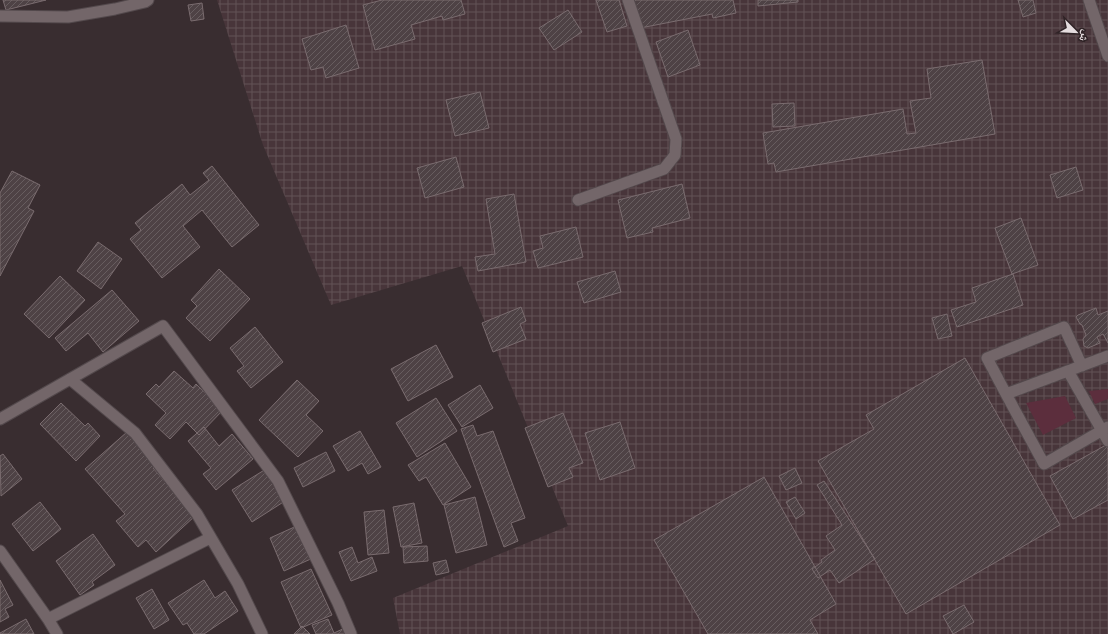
<svg xmlns="http://www.w3.org/2000/svg" width="1108" height="634" font-family="'Archivo Narrow','Noto Naskh Arabic',sans-serif">
  <style>
    .industrial { fill: url(#industrial-grid) }
    .garden { fill: #5c2e3d }
    .building { fill: url(#building-hatch); stroke: #7a6c6f }
    .lines { fill: none; stroke-linecap: round; stroke-linejoin: round }
    .minor-casing { stroke: #53494c; stroke-width: 13 }
    .tertiary-casing { stroke: #53494c; stroke-width: 13 }
    .minor { stroke: #736669; stroke-width: 11 }
    .tertiary { stroke: #736669; stroke-width: 11 }
  </style>
  <defs>
    <pattern id="industrial-grid" width="8" height="8" patternUnits="userSpaceOnUse"><rect width="8" height="8" fill="#48353a"/><path d="M0 4h8M4 0v8" fill="none" stroke="#625256"/></pattern>
    <pattern id="building-hatch" width="6" height="6" patternUnits="userSpaceOnUse"><rect width="6" height="6" fill="#4e4245"/><path d="M-1 1l2-2M0 6l6-6M5 7l2-2" fill="none" stroke="#675d5f"/></pattern>
  </defs>
  <rect width="100%" height="100%" fill="#392d30"/>
  <path class="industrial" d="M217 0H1108V634H400L393 598 568 526 462 266 331 305 263 145Z"/>
  <path class="garden" d="M1108 389V399L1095 404 1089 391Z
    M1065 396 1076 418 1043 435 1026 403Z"/>
  <path class="building" d="M3 0H46L6 10Z
    M382 0H461L465 14 443 20 442 16 411 25 415 39 375 50 363 5Z
    M596 0H619L627 26 607 32Z
    M629 0H733L736 13 713 18 712 14 635 29Z
    M758 0H798V2L758 6Z
    M1018 0H1033L1036 13 1023 17Z
    M202 3 204 19 191 21 188 5Z
    M568 10 582 32 554 50 539 28Z
    M346 25 359 68 326 78 323 67 311 70 302 39Z
    M688 30 700 65 668 77 656 42Z
    M982 60 995 134 776 172 774 163 768 164 763 133 903 109 907 134 916 133 910 101 931 98 927 69Z
    M480 92 489 128 455 136 446 100Z
    M794 103 795 126 773 127 772 104Z
    M456 157 464 187 425 198 417 168Z
    M212 166 259 225 232 247 202 210 183 226 200 247 162 278 130 239 141 230 135 223 182 184 190 195 209 180 203 173Z
    M1076 167 1083 190 1057 198 1050 175Z
    M12 171 40 185 28 208 34 211 0 276V193Z
    M682 184 690 218 652 228 653 232 627 238 618 200Z
    M514 194 526 262 478 271 475 257 495 254 486 199Z
    M1021 218 1038 265 1012 274 995 228Z
    M576 227 583 257 538 268 533 251 543 248 540 236Z
    M98 242 122 259 101 289 77 271Z
    M219 269 250 299 210 341 186 318 197 306 191 300Z
    M615 271 621 292 584 303 577 282Z
    M1013 274 1023 305 957 327 951 310 976 302 972 288Z
    M60 276 85 300 49 338 24 314Z
    M112 290 139 321 103 352 88 333 66 351 55 338Z
    M521 307 526 321 520 324 526 339 493 352 482 323Z
    M1096 308 1098 315 1108 311V343L1103 334 1097 337 1100 343 1088 348 1084 346 1083 339 1086 335 1082 325 1080 324 1076 317 1078 315Z
    M947 314 952 336 938 339 932 318Z
    M255 327 283 362 251 388 237 371 244 366 230 348Z
    M436 345 453 377 408 401 391 369Z
    M965 358 1060 525 906 614 818 461 874 429 866 415Z
    M174 371 193 388 196 384 223 410 199 435 186 422 170 439 155 425 166 413 146 394 156 384 159 387Z
    M297 380 319 401 306 415 323 431 298 457 259 420Z
    M480 385 493 408 462 427 448 405Z
    M436 398 457 431 417 457 396 423Z
    M61 403 85 426 88 423 100 436 76 461 40 424Z
    M563 413 583 463 569 468 573 477 548 487 525 428Z
    M620 422 635 468 600 480 585 433Z
    M473 425 477 436 493 431 525 518 511 523 518 541 504 547 461 429Z
    M204 427 219 446 232 434 253 459 216 490 203 474 211 468 188 441Z
    M360 431 381 467 368 474 362 463 348 471 333 446Z
    M127 432 156 465 153 468 195 516 156 552 146 540 138 547 116 521 125 514 85 469Z
    M445 443 471 487 443 505 426 477 419 481 408 465Z
    M1106 445 1108 449V500L1073 519 1050 476Z
    M326 452 335 471 303 487 294 468Z
    M3 454 22 479 1 496 0 456Z
    M795 468 802 483 786 490 779 476Z
    M266 469 285 501 252 522 232 490Z
    M764 477 836 604 810 620 818 634H708L654 540Z
    M824 481 875 559 839 583 830 570 818 578 812 569 822 562 821 560 835 550 826 536 842 525 817 485Z
    M475 497 487 545 456 553 444 505Z
    M795 497 805 513 796 519 786 502Z
    M40 502 61 529 33 551 12 524Z
    M414 503 422 543 401 547 393 507Z
    M384 510 389 553 368 555 364 512Z
    M301 524 313 558 284 571 270 538Z
    M93 534 115 565 92 582 94 585 80 595 56 561Z
    M427 546 428 561 404 563 403 547Z
    M352 547 358 563 372 557 377 571 351 581 339 552Z
    M446 560 449 572 436 575 433 563Z
    M311 569 332 615 301 628 281 582Z
    M0 580 13 605 5 609 9 617 0 622Z
    M204 580 215 598 225 591 238 611 204 634H194L187 623 183 625 168 603Z
    M152 589 169 620 154 629 136 598Z
    M964 605 974 622 953 634 943 616Z
    M26 619 34 634H0V633Z
    M328 619 334 633 347 627 349 634H316L312 625Z
    M302 626 310 634H294Z"/>
  <g class="lines">
    <g class="minor-casing">
      <path id="minor" d="M0 16 68 17 115 9 145 2 148 0
        M578 200 664 169 675 155 676 139 628 0
        M1108 356 1006 394 1044 464 1108 427
        M1068 371 1108 441
        M70 379 135 433 197 514 238 584 262 634
        M1006 394 987 358 1064 327 1082 366
        M0 419 163 326 278 481 338 603 351 634
        M0 551 48 619 57 634
        M48 619 210 538"/>
    </g>
    <g class="tertiary-casing">
      <path id="tertiary" d="M1089 0 1108 56"/>
    </g>
    <use href="#minor" class="minor"/>
    <use href="#tertiary" class="tertiary"/>
  </g>
  <g transform="translate(1076 32) rotate(114)" stroke="#2f2326" stroke-width="3" paint-order="stroke">
  <path d="M0-3L7 15L0 10L-7 15Z" fill="#e5dddf"/>
  <text y="-6" font-size="11" font-weight="bold" text-anchor="middle" fill="#e5dddf">ش</text>
  </g>
</svg>
